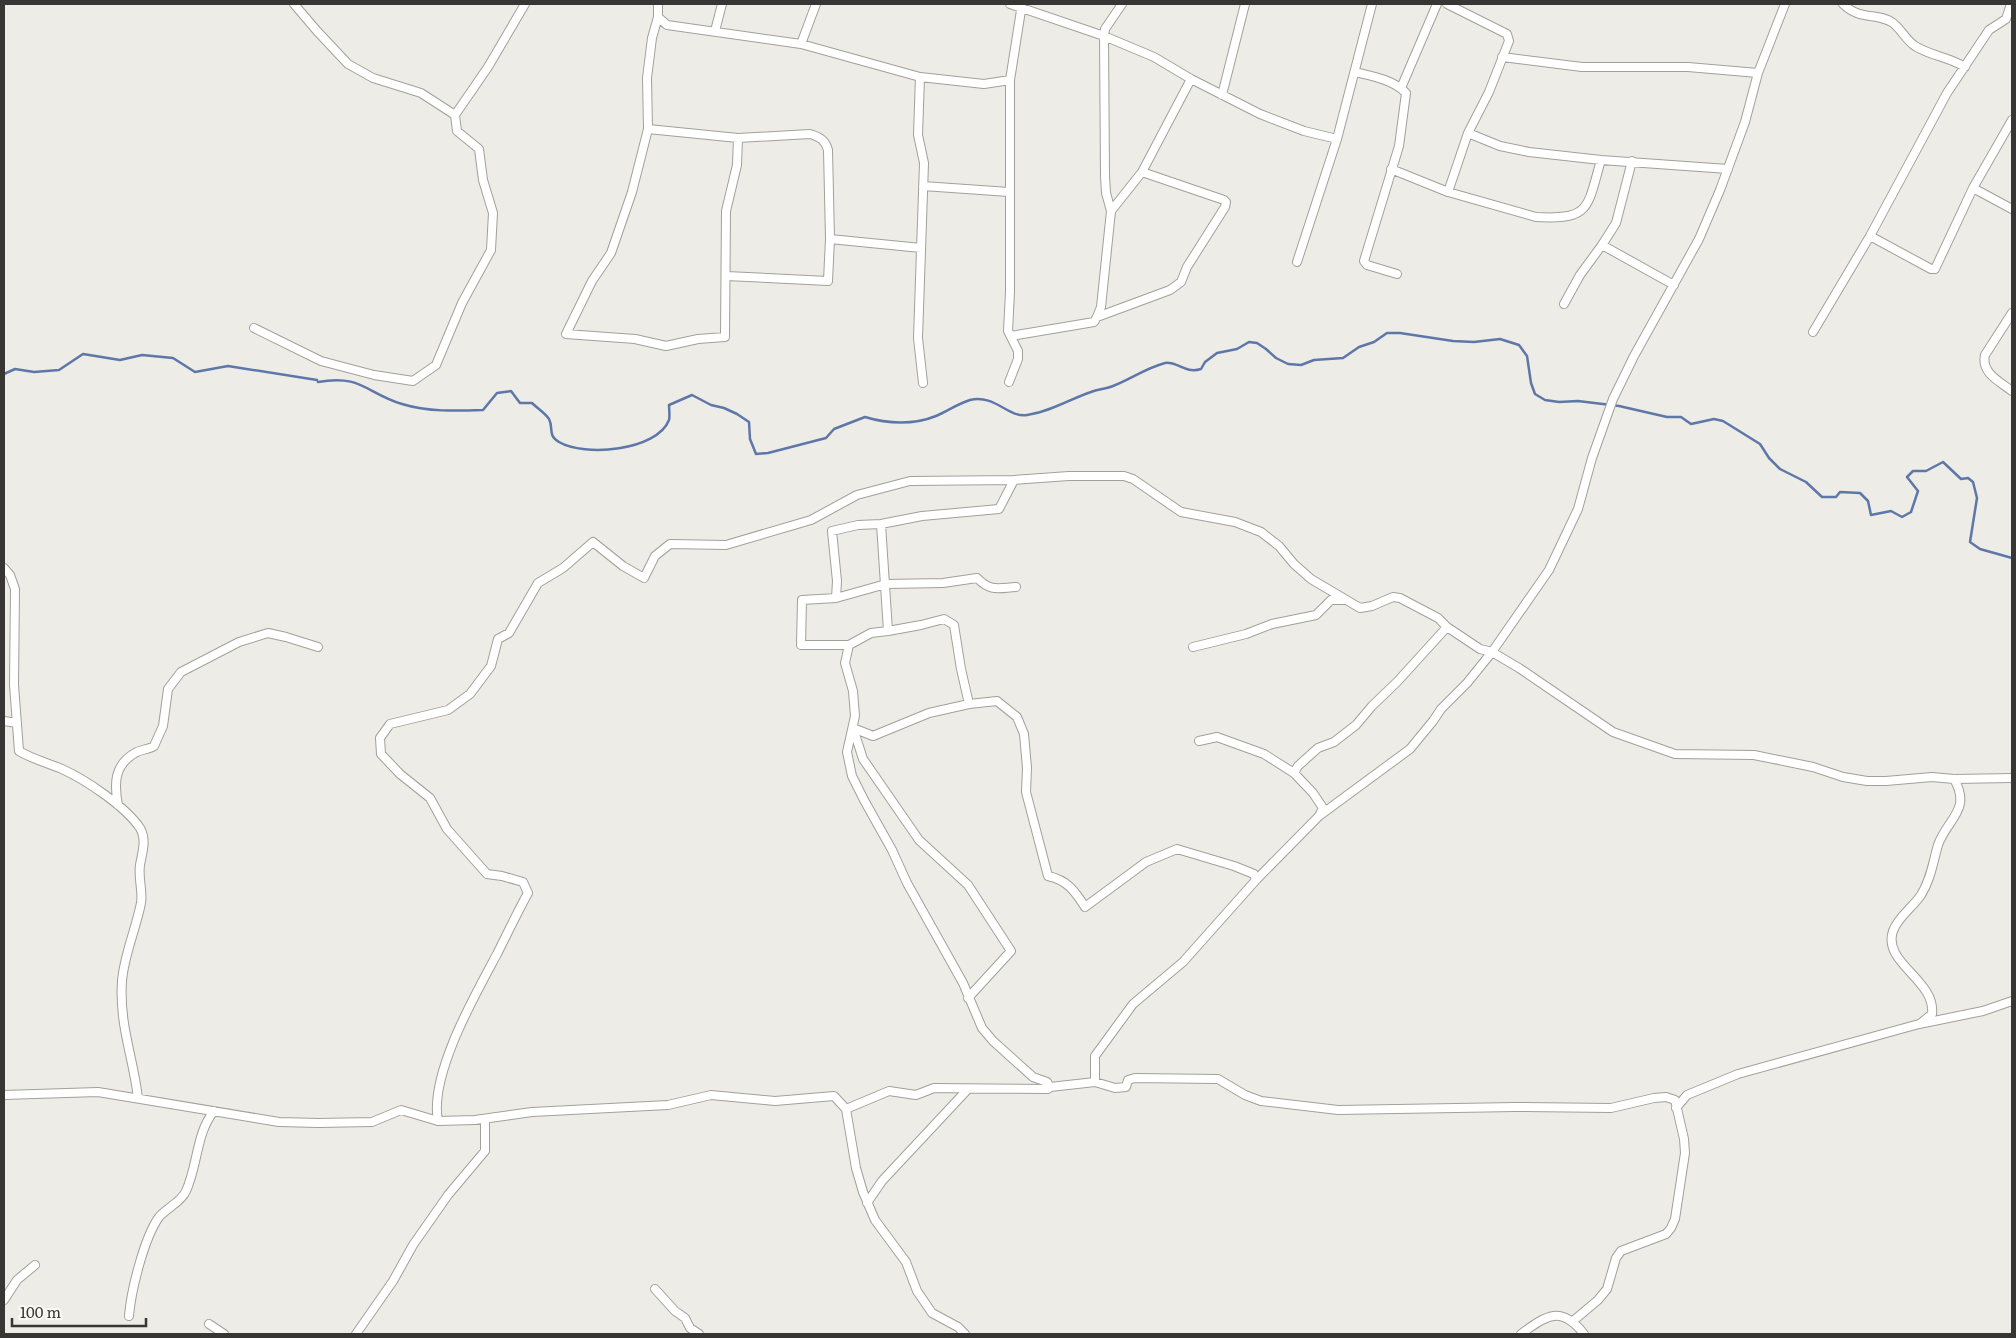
<svg xmlns="http://www.w3.org/2000/svg" width="2016" height="1338" font-family="Literata,serif">
  <style>
    .lines { fill: none; stroke-linecap: round; stroke-linejoin: round }
    .stream { stroke: #5e77a9; stroke-width: 2.5 }
    .minor-casing { stroke: #a1a19a; stroke-width: 10 }
    .minor { stroke: #fff; stroke-width: 8 }
  </style>
  <rect width="100%" height="100%" fill="#edece6"/>
  <g class="lines">
    <path class="stream" d="M4 374 15 369 34 372 59 370 83 354 120 360 142 355 173 358 195 372 228 366 317 380
      M318 382C361 374 366 393 402 404 428 412 456 411 483 410L497 393 511 391 520 403H532C537 408 545 413 549 419 554 428 547 435 559 442 584 457 657 451 669 420 670 416 669 409 669 405L692 395 711 405 724 408 737 414 749 422 750 439 756 454 768 453 826 438 834 429 865 417C888 424 914 425 936 416 948 411 957 404 970 400 995 394 1008 418 1027 415 1050 412 1070 399 1091 392 1098 389 1106 389 1113 386 1131 379 1146 368 1165 363 1177 361 1185 374 1201 369L1205 362 1217 353 1237 349 1249 342 1257 343 1266 349 1276 358 1288 364 1301 365 1314 360 1343 358 1359 347 1374 342 1387 333H1400L1453 341 1474 342 1500 339 1519 345 1527 356 1531 383 1535 394 1545 400 1559 402 1578 401 1619 406 1667 417H1681L1691 424 1714 419 1723 421 1760 444 1769 458 1780 469 1806 482 1822 497H1836L1840 492 1860 493 1868 501 1871 515 1891 511 1902 517 1911 512 1918 491 1907 477 1913 471H1926L1943 462 1961 479 1968 478 1973 482 1977 498 1970 542 1980 549 2012 558"/>
    <g class="minor-casing">
      <path id="minor" d="M294 4 317 31 348 64 373 78 421 93 455 115
        M658 4V17L667 25 801 44 920 77 984 84 1010 80
        M1010 4 1104 36 1154 57 1191 79 1260 114 1304 131 1337 139
        M1447 4 1507 34 1509 41 1489 92 1468 133 1448 192
        M1843 4C1860 21 1878 12 1893 23 1901 29 1906 40 1915 46 1931 56 1949 57 1965 67
        M658 17 652 38 647 78 648 129 632 192 611 253 592 281 566 334 635 339 666 346 698 339 725 337 726 211 737 165 738 138
        M715 31 722 4
        M801 44 816 4
        M1502 57 1582 67H1688L1758 73
        M1355 72C1372 76 1394 80 1406 93L1399 146 1364 261 1367 265 1397 274
        M920 77 918 135 924 163 918 338 923 383
        M1401 88 1437 4
        M1222 95 1245 4
        M648 129 738 138 810 134C820 137 825 140 828 150L830 239 828 281 726 276
        M1468 133 1500 146 1529 152 1601 160 1728 169
        M1391 169 1448 192 1536 217C1591 220 1587 208 1601 160
        M923 186 1009 192
        M1973 188 2012 209
        M1111 211 1142 172 1191 79
        M1870 236 1931 269H1935L1973 188 2012 120
        M830 239 921 248
        M1602 245 1674 285
        M1297 262 1337 139 1372 4
        M1564 304 1580 275 1602 245 1616 223 1632 161
        M2012 313 1985 355C1981 373 1999 381 2012 391
        M1097 317 1170 290 1181 282 1187 267 1225 207 1226 202 1224 200 1142 172
        M254 328 321 361 374 375 413 381 436 365 462 303 491 250 493 213 483 180 479 149 457 131 455 115 488 67 525 4
        M1813 332 1870 236 1947 93 1989 30 2006 19 2011 4
        M1011 336 1094 322 1097 317 1101 307 1111 211 1106 193 1105 176 1104 36 1105 29 1122 4
        M1009 382 1018 359V351L1008 331 1010 292V80L1022 4
        M4 568 10 575 15 589 14 685 19 751C32 759 48 763 62 769 86 780 125 806 140 828 147 840 142 853 140 865 138 878 143 891 141 903 136 929 124 955 122 981 119 1025 133 1056 138 1098
        M836 598 886 584 943 583 977 578C991 592 998 588 1016 587
        M849 645 871 633 888 631 881 524
        M1193 647 1246 634 1272 624 1316 615 1331 600H1343
        M969 704 997 701 1017 717 1024 734 1027 768 1026 792 1048 876C1067 880 1075 891 1085 907L1146 862 1177 849 1234 866 1254 874 1256 880
        M4 721 17 723
        M853 728 863 759 919 840 968 885 1011 951 968 998
        M853 728 873 736 929 713 969 704 961 669 954 625 944 619 921 625 888 631
        M1199 741 1217 737 1264 754 1294 773 1313 793 1323 808 1319 816
        M1294 773 1298 766 1318 748 1334 742 1356 725 1372 706 1397 682 1447 627
        M118 805C114 784 114 765 135 753 141 749 148 750 154 746L163 726 168 689 181 672 239 642 268 633 286 637 318 647
        M1921 1023 1932 1014C1936 980 1882 963 1893 931 1898 917 1913 907 1921 895 1931 879 1933 862 1938 845 1947 819 1972 810 1954 779
        M1095 1082V1056L1133 1004 1183 962 1256 880 1319 816 1410 749 1433 721 1441 709 1467 683 1492 652 1549 570 1578 509 1592 458 1613 399 1634 356 1699 239 1720 190 1745 122 1758 73 1785 4
        M1050 1087 1047 1082 1033 1077 993 1041 982 1028 963 983 907 883 892 850 864 800 852 776 847 752 855 716 853 691 845 663 849 645H801L802 600 836 598 837 581 832 531 858 525 881 524 922 516 999 509 1014 480 1069 476H1124L1133 479 1181 512 1235 522 1261 532 1279 546 1294 564 1311 579 1360 608 1372 606 1393 597 1400 598 1438 618 1447 627 1480 649 1492 652 1519 668 1613 732 1675 754 1754 755 1813 767 1843 777 1867 781H1886L1932 777 1954 779 2012 778
        M4 1095 98 1092 279 1122 318 1123 372 1122 401 1110 438 1121 475 1120 532 1112 668 1105 711 1095 775 1101 834 1096 846 1109 856 1168 863 1192 875 1220 906 1262 917 1291 932 1313 958 1327 965 1334
        M1676 1108 1687 1095 1738 1074 1919 1024 1983 1011 2012 1001
        M846 1109 889 1091 916 1095 934 1088 1048 1089 1050 1087 1095 1082 1115 1088 1126 1087 1128 1080 1135 1078 1218 1079 1245 1095 1261 1101 1338 1110 1515 1107 1611 1108 1654 1098 1666 1097 1675 1100 1684 1139 1685 1153 1675 1219 1671 1228 1666 1234 1621 1251 1616 1258 1607 1289 1598 1300 1573 1321
        M438 1121C429 1075 475 995 497 954 507 934 517 913 528 893L523 882 502 876 487 874 447 829 430 798 400 774 381 754 380 738 390 724 448 710 470 694 491 666 498 639 509 633 538 583 563 568 593 542 623 566 644 578 655 556 670 544 726 545 811 520 857 495 910 481 1014 480
        M867 1203 882 1181 968 1089
        M655 1289 675 1311 685 1318 690 1328 699 1334
        M4 1300 17 1280 35 1265
        M129 1316C131 1291 144 1238 159 1217 167 1208 182 1201 186 1191 198 1165 196 1133 214 1111
        M209 1324 224 1334
        M356 1334 393 1281 413 1245 448 1195 485 1151V1119
        M1521 1334C1547 1315 1561 1305 1584 1334"/>
    </g>
    <use href="#minor" class="minor"/>
  </g>
  <rect width="2016" height="1338" fill="none" stroke="#373634" stroke-width="10"/>
  <path d="M12 1318v8h134v-8" fill="none" stroke="#373634" stroke-width="2.5"/>
  <text x="20" y="1318" font-size="15" fill="#373634" stroke="#fafaf3" stroke-width="4" paint-order="stroke">100 m</text>
</svg>
